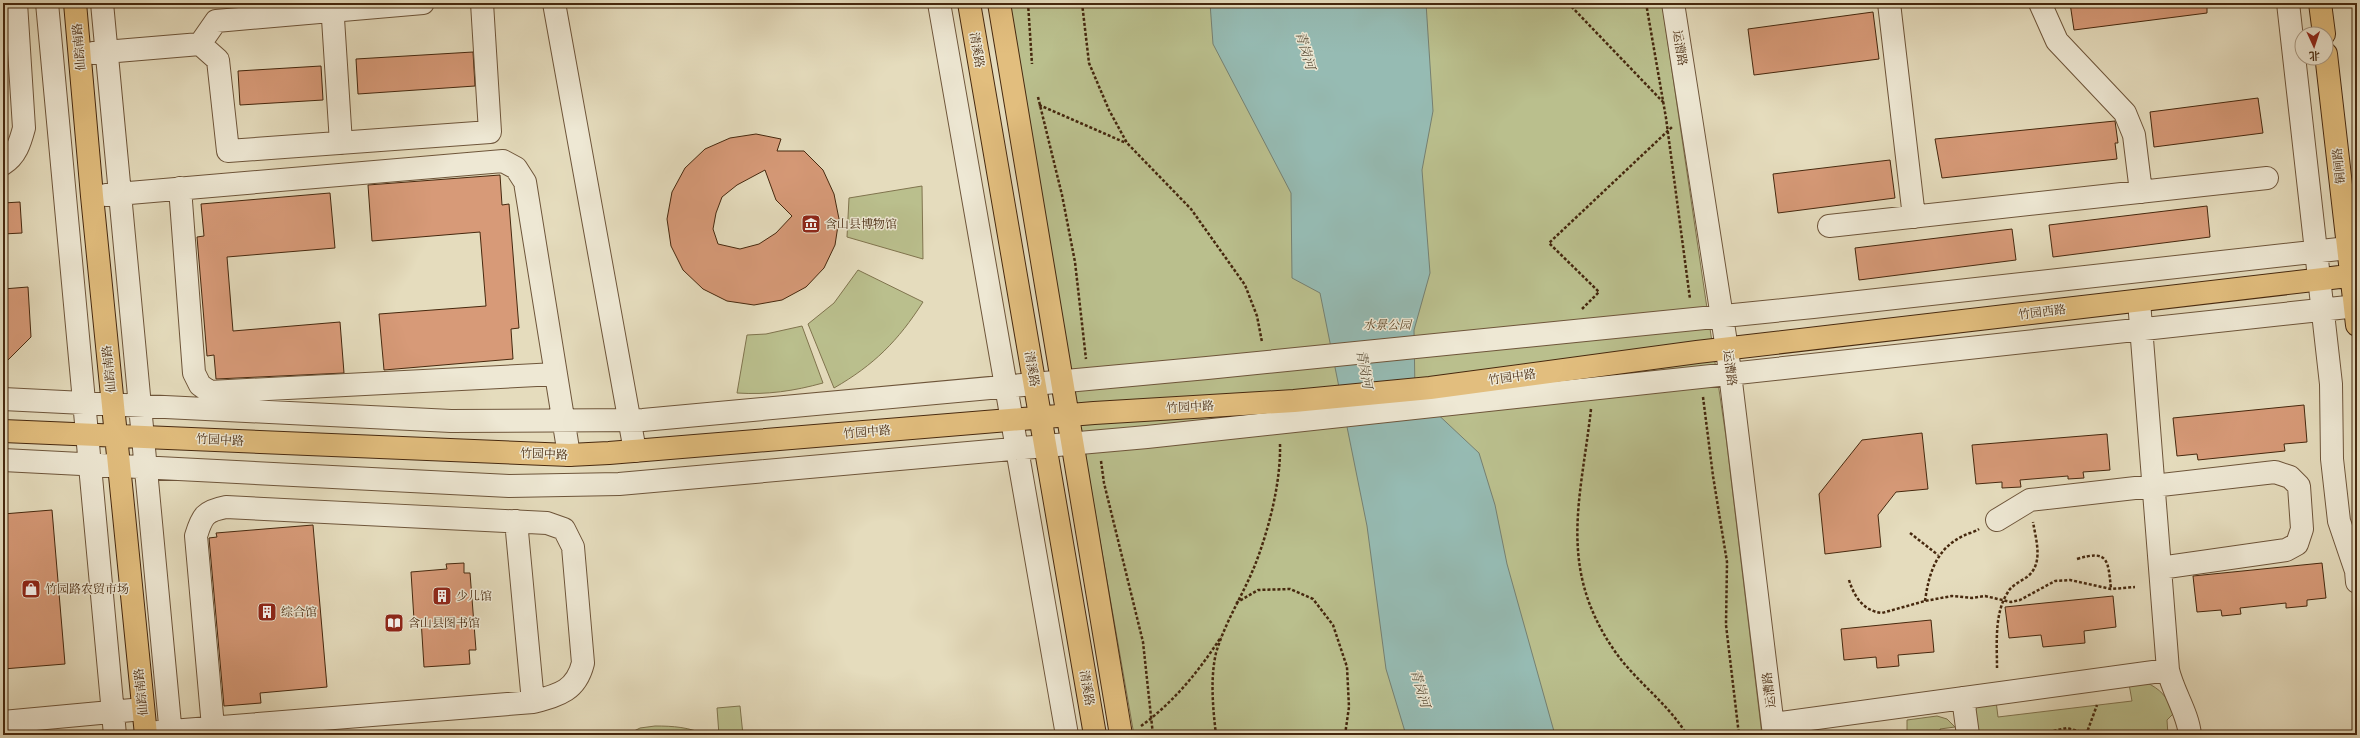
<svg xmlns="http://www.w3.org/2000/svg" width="2360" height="738" font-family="'Libre Bodoni','Noto Serif SC',serif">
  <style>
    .green { fill: #babf8d; stroke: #80744e }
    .water { fill: #96bbb3; stroke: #768071 }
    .building { fill: #d79a78; stroke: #46280e; fill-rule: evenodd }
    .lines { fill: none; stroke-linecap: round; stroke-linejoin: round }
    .minor-casing { stroke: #6e553a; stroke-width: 24 }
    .major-casing { stroke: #46280e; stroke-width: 24 }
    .path { stroke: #46280e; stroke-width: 2.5; stroke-dasharray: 3 2; stroke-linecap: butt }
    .minor { stroke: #eee8d4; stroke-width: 22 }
    .major { stroke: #e2be7e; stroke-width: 22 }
    .labels { text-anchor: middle; stroke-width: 3; stroke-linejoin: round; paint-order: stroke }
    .street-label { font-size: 12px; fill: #46280e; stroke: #eee8d4 }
    .poi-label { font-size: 12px; fill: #46280e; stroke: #eee8d4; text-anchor: start }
    .park-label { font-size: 12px; font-style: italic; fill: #5d4627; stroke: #eee8d4 }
    .water-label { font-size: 13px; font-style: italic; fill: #5a4d37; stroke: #eee8d4 }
  </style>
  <rect width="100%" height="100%" fill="#e5dcbd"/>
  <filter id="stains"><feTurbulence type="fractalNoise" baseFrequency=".005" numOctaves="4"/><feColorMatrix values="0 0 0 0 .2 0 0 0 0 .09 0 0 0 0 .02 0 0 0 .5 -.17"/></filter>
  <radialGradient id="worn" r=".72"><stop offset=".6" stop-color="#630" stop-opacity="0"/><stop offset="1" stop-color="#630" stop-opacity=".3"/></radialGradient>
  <path class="green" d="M1006 3H1662L1726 437 1762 735H1134Z
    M922 186 923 259 847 237 849 198Z
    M858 270 923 302C898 341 874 365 834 388L808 324 834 303Z
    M802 326 823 383C794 391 767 395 737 393L747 335 766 334Z
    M2145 682C2161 689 2167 697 2174 713L2167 720 2168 735H1991L1990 731 1973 732 1972 714 1981 703 1996 701 1998 717 2132 701 2129 684Z
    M740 706 743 735H719L717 708Z
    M1937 716 1947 719 1955 727 1940 729 1941 735H1907V720Z
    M655 726C673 726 689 727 706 735H626L640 728Z"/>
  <path class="water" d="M1210 3H1426L1433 111 1422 170 1430 273 1414 330 1415 393 1479 453 1495 505 1507 564 1555 735H1406L1386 669 1367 526 1320 293 1292 278 1291 193 1213 44Z"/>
  <path class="building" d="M2070 3H2207V13L2074 30Z
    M1873 12 1879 59 1754 75 1748 29Z
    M473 52 475 86 358 94 356 59Z
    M321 66 323 100 240 105 238 71Z
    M2258 98 2263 133 2154 147 2150 112Z
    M2115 121 2118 143H2115L2117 159 1942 178 1935 139Z
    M756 134 781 139 777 151H804L823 170 834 194 839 219 835 245 824 268 806 287 782 300 754 305 727 301 703 289 683 270 671 246 667 219 672 192 685 168 705 149 730 138ZM765 170 776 200 792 216 776 233 759 244 740 249 718 244 713 229 716 213 722 197 737 185Z
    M1890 160 1895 198 1778 213 1773 174Z
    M500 175 502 205 509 204 519 328 511 329 513 359 384 370 379 314 486 306 480 232 372 241 368 185Z
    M330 193 335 248 227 257 233 331 340 322 344 373 216 379 214 355 207 356 197 237 204 236 201 204Z
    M20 202 22 233 3 234V203Z
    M2207 206 2210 237 2053 257 2049 225Z
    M2012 229 2016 260 1859 280 1855 248Z
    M28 287 31 337 3 365V289Z
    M2304 405 2307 442 2284 444 2285 451 2198 460 2197 454 2177 456 2173 418Z
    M1922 433 1928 489 1896 492 1878 515 1881 547 1825 554 1819 494 1862 440Z
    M2107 434 2110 470 2083 472 2084 478 2068 479V476L2020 480 2021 487 2002 488V482L1976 484 1972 445Z
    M52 510 65 664 3 669V514Z
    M313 525 327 687 260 693 261 703 224 706 209 538 217 537 216 533Z
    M464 563V573H470L476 650H469L470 664 424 667 421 619 414 620 411 572 447 569 446 564Z
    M2322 563 2326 598 2307 600V606L2286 608V603L2240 608 2241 614 2222 616 2221 610 2197 612 2193 576Z
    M2113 596 2116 627 2084 631 2085 643 2043 647 2041 635 2009 638 2005 607Z
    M1931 620 1934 652 1898 655 1899 666 1877 668 1876 657 1844 660 1841 629Z"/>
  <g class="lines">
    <g class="minor-casing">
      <path id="minor" d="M47 3 115 735
        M102 3 171 735
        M332 3 341 143
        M554 3 635 451
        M939 3 1067 735
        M1673 3 1727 349 1774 735
        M1889 3 1914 217
        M2040 3 2057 41 2125 113 2134 135 2141 192
        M2288 3 2331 384 2332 459 2339 521 2356 571 2357 582
        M200 44 218 60 228 151 490 132 482 3
        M93 53 200 44 216 21 423 3
        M3 164C16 156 20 143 24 128L16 3
        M180 188 194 373 200 385 210 392 556 374
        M106 195 503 161 516 168 525 182 569 455
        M1829 226 2267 178
        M2139 301 2168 670C2173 692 2188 713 2190 735
        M3 399 451 421 643 420 1207 368 1813 307 2357 247
        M3 460 509 486 619 484 1147 437 2357 306
        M1997 520 2030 500 2275 472 2290 477 2299 486 2302 529 2297 544 2286 550 2160 568
        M516 521 533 702
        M1963 698 1968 735
        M3 722 143 709
        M1773 724 2168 670
        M146 733 533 702C559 695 576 691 583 663L573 547 564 529 547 523 226 507C205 511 202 516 196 536L213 727"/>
    </g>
    <g class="major-casing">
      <path id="major" d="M75 3 92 196 146 735
        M969 3 1095 735
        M999 3 1121 735
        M2320 3 2324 34
        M2326 54 2357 325
        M3 431 569 455 609 453 1094 413 1294 401 1430 388 1697 352 2357 275"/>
    </g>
    <path class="path" d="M1028 3 1032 64
      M1082 3 1089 63 1109 110 1127 143 1191 209 1245 285 1257 316 1262 342
      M1568 3 1663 102
      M1646 3 1666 118 1690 299
      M1038 97 1062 195 1075 262 1086 359
      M1039 105 1126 143
      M1582 309 1599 292 1549 243 1672 127
      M1703 397 1713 476 1727 562 1726 625 1739 735
      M1591 409C1581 499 1557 567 1614 650 1635 681 1668 703 1687 735
      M1101 461 1104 483 1143 642 1153 735
      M1910 533 1938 555
      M2077 559C2109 549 2108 561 2111 589
      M1849 580C1854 596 1863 611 1882 613L1925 601 1952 596 1972 598 1985 596 2011 602 2020 600 2055 581 2070 580 2111 589 2135 587
      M1925 601C1929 573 1936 548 1965 535 1969 533 1975 532 1979 529
      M1236 603 1258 590 1290 589 1313 599 1333 625 1347 667 1349 707 1345 735
      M1997 668C1997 644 1994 613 2008 592 2011 586 2021 581 2027 577 2044 564 2036 540 2033 522
      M1141 726C1174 702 1199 671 1221 637
      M1216 735C1213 709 1210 679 1216 653 1225 622 1243 595 1255 565 1269 529 1281 482 1280 444
      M2034 735 2067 728 2086 733
      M2086 735 2097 705
      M2159 735 2168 734"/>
    <use href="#minor" class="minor"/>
    <use href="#major" class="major"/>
  </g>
  <defs>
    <g id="museum-square" transform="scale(1)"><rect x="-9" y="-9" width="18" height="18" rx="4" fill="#8f2418" stroke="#eee8d4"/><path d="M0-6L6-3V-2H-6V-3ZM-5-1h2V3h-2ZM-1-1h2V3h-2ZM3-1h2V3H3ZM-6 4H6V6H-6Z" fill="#fff"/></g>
    <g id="shop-square" transform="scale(1)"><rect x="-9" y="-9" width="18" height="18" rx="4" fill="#8f2418" stroke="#eee8d4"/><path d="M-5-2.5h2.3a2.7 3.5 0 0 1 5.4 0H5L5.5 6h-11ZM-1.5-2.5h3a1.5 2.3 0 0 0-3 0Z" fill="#fff"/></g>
    <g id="building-square" transform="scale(1)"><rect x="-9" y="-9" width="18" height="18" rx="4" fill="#8f2418" stroke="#eee8d4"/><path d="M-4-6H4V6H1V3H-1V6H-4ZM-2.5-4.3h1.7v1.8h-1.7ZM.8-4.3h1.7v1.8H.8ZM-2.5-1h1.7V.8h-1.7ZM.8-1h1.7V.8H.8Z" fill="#fff"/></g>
    <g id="library-square" transform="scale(1)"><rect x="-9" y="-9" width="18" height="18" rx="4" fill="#8f2418" stroke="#eee8d4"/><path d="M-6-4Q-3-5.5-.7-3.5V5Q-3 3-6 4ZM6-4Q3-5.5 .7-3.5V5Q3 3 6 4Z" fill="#fff"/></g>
  </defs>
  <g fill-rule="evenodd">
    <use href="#museum-square" x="811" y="224"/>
    <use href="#shop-square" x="31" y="589"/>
    <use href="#building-square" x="442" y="596"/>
    <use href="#building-square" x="267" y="612"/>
    <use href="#library-square" x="394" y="623"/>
  </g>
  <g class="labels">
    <g class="street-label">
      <text transform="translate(79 47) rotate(-95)" y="4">仙踪南路</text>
      <text transform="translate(1680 48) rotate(81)" y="4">运漕路</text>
      <text transform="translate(977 50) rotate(80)" y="4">清溪路</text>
      <text transform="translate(2339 166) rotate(-96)" y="4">铜闸路</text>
      <text transform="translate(2042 312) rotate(-7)" y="4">竹园西路</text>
      <text transform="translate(1730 368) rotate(83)" y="4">运漕路</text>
      <text transform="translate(109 369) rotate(-96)" y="4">仙踪南路</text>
      <text transform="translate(1032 369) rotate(80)" y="4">清溪路</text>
      <text transform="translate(1512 377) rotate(-8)" y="4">竹园中路</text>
      <text transform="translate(1190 407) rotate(-3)" y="4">竹园中路</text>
      <text transform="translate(867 432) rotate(-5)" y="4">竹园中路</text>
      <text transform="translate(220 440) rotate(3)" y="4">竹园中路</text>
      <text transform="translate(544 454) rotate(2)" y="4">竹园中路</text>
      <text transform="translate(1087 688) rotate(80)" y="4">清溪路</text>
      <text transform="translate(1769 690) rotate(-97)" y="4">运漕路</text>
      <text transform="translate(141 692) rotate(-96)" y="4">仙踪南路</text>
    </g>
    <g class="poi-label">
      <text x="825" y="228">含山县博物馆</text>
      <text x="45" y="593">竹园路农贸市场</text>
      <text x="456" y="600">少儿馆</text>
      <text x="281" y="616">综合馆</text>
      <text x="408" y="627">含山县图书馆</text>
    </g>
    <g class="park-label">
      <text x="1387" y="329">水景公园</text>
    </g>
    <g class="water-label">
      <text transform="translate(1306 50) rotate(74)" y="5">青岗河</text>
      <text transform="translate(1365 369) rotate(80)" y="5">青岗河</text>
      <text transform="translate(1421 688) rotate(74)" y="5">青岗河</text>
    </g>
  </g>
  <rect width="2360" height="738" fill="none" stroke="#e5dcbd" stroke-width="16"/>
  <rect x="4" y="4" width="2352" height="730" fill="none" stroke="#46280e" stroke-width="2"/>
  <rect x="8" y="8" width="2344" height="722" fill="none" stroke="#46280e"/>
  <g transform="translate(2314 46) rotate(177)"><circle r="19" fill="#eee8d4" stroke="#ab9b85"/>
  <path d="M0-3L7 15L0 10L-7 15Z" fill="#8f2418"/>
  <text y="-6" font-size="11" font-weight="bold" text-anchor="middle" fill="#46280e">北</text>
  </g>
  <rect width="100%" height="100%" filter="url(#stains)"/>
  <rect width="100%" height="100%" fill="url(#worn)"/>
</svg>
